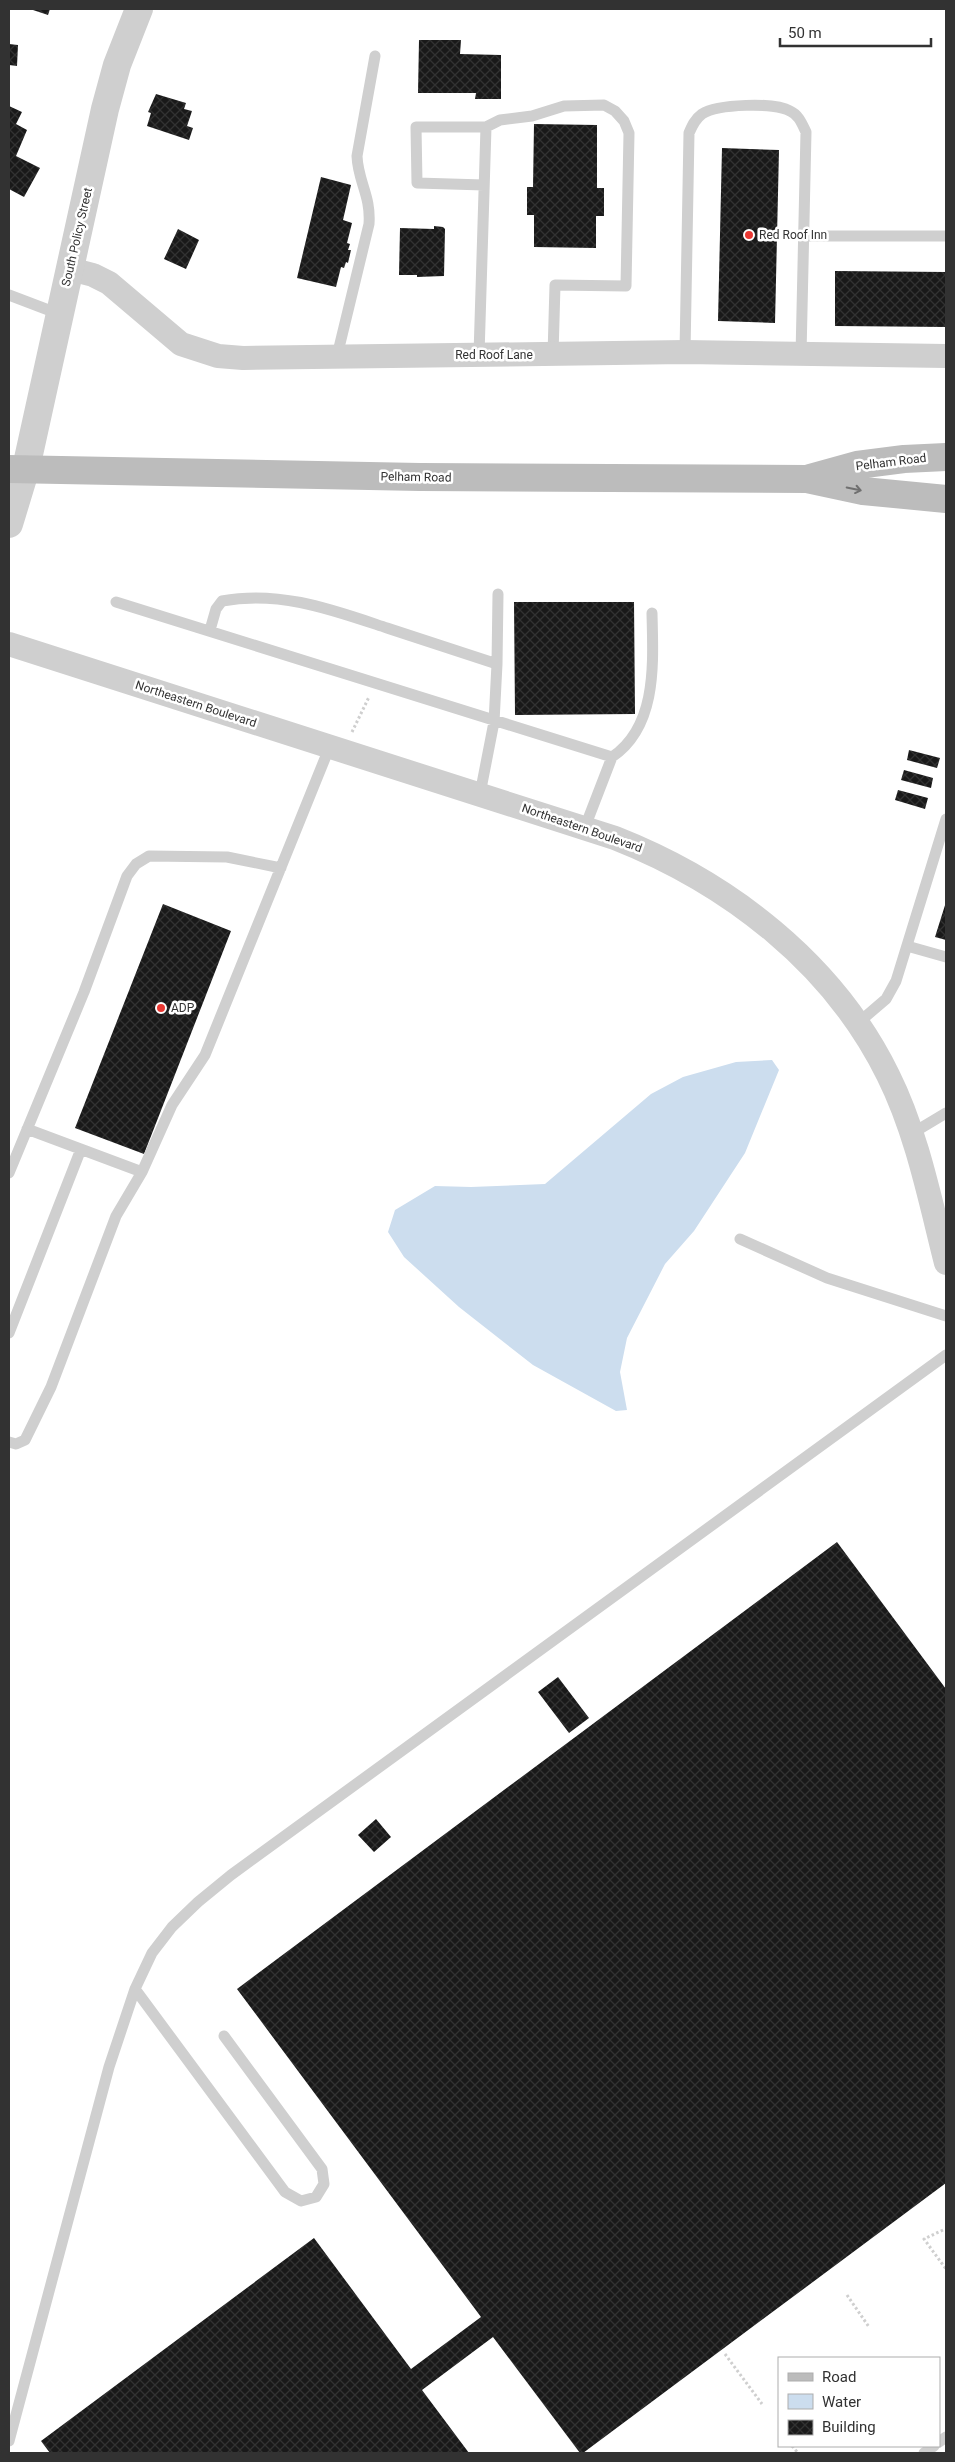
<svg xmlns="http://www.w3.org/2000/svg" width="955" height="2462" font-family="Roboto,sans-serif">
  <style>
    .water { fill: #cde }
    .building { fill: url(#building-cross-hatch) }
    .lines { fill: none; stroke-linecap: round; stroke-linejoin: round }
    .path { stroke: #cfcfcf; stroke-width: 3; stroke-dasharray: 2.5 2.5; stroke-linecap: butt }
    .service { stroke: #cfcfcf; stroke-width: 11 }
    .minor { stroke: #cfcfcf; stroke-width: 24 }
    .tertiary { stroke: #cfcfcf; stroke-width: 28 }
    .secondary { stroke: #bcbcbc; stroke-width: 28 }
    .oneway { stroke: #707070 }
    .poi-dot { fill: #e93833; stroke: #fff; stroke-width: 2 }
    .labels { text-anchor: middle; stroke-width: 5; stroke-linejoin: round; paint-order: stroke }
    .poi-label { font-size: 12px; fill: #323232; stroke: #fff; text-anchor: start }
    .street-label { font-size: 12px; fill: #323232; stroke: #fff }
  </style>
  <defs>
    <pattern id="building-cross-hatch" width="8" height="8" patternUnits="userSpaceOnUse" patternTransform="scale(1.25)"><rect width="8" height="8" fill="#191919"/><path d="M0 0l8 8M0 8l8-8" fill="none" stroke="#323232"/></pattern>
  </defs>
  <rect width="100%" height="100%" fill="#fff"/>
  <path class="water" d="M772 1060 779 1070 745 1153 694 1231 665 1264 627 1338 620 1372 627 1410 616 1411 533 1365 459 1307 404 1257 388 1232 395 1210 435 1186 471 1187 545 1184 651 1094 683 1077 736 1062Z"/>
  <path class="building" d="M30 9H50L48 15Z
    M419 40H461L460 54 501 55V99H475L476 93H418Z
    M9 44 18 45 17 66 9 65Z
    M156 94 186 103 184 109 192 111 187 126 193 128 189 140 147 126 151 113 148 112Z
    M9 106 22 112 16 124 27 130 16 156 40 168 24 197 9 189Z
    M534 124 597 125V188H604V216H596V248L534 247V215H527V187H533Z
    M722 148 779 150 775 323 718 321Z
    M321 177 351 185 343 220 352 223 347 243 350 244 348 250H351L348 263 346 262 344 268 341 267 336 287 297 278Z
    M434 226 443 227 445 229 444 276 417 277V275H399L400 228 434 229Z
    M178 229 199 240 186 269 164 259Z
    M835 271 946 272V327L835 326Z
    M514 602H634L635 714 515 715Z
    M909 750 940 758 937 768 907 760Z
    M904 770 933 778 931 788 901 780Z
    M898 790 928 798 925 809 895 800Z
    M946 902V940L935 937Z
    M163 904 231 931 144 1154 75 1128Z
    M837 1542 946 1689V2183L583 2453H580L493 2337 422 2390 469 2453H50L41 2441 314 2238 411 2369 481 2317 237 1989Z
    M558 1677 589 1718 569 1733 538 1692Z
    M376 1819 391 1837 374 1852 358 1835Z"/>
  <g class="lines">
    <path class="path" d="M352 732 369 697
      M943 2230 924 2239 946 2269
      M847 2295 869 2327
      M725 2354 762 2404
      M792 2446 798 2453"/>
    <path class="service" d="M486 127 500 120 532 116 564 106 604 105 615 111 624 121 629 133 626 286 555 285 553 355
      M805 236H946
      M9 295 59 314
      M685 352 689 133C692 126 695 119 702 114 717 104 775 102 790 111 799 115 802 124 806 132L801 355
      M479 355C481 279 484 203 486 127H416L417 183 484 185
      M337 356 369 224C371 195 358 182 357 156L375 56
      M116 602 612 757 585 827
      M210 630 216 609 222 601C280 590 333 610 387 628 424 640 460 652 497 664L494 722 480 794
      M497 664 498 594
      M612 757C658 726 653 662 652 613
      M907 946 946 957
      M858 1023 886 999 896 981 946 819
      M27 1129 142 1172
      M911 1134 946 1113
      M9 1173 84 992 127 876 136 864 149 856 227 857 281 868
      M740 1239 827 1278 946 1316
      M9 1333 81 1149
      M9 1442 16 1444 25 1440 51 1387 116 1216 142 1172 172 1105 205 1055 330 746
      M135 1989 285 2192 301 2201 316 2197 324 2184 322 2169 224 2036
      M9 2441 109 2067 135 1989 152 1953 172 1927 198 1902 231 1875 946 1355
      M939 2442 946 2437
      M924 2453 934 2446"/>
    <path class="minor" d="M70 269 93 275 109 283 181 344 218 356 243 358 685 352 946 356
      M9 644 615 838C729 883 833 963 888 1075 917 1133 930 1200 946 1263"/>
    <path class="tertiary" d="M9 524 26 468 105 109 117 65 139 9"/>
    <path class="secondary" d="M9 469 420 477 807 479 863 491 946 499
      M810 478 857 465 904 459 946 457"/>
  </g>
  <defs><path id="oneway-shaft" d="M-6 0H5M1.5-3L5.5 0L1.5 3" fill="none" stroke-width="1.6" stroke-linecap="round" stroke-linejoin="round" transform="scale(1.25)"/></defs>
  <use class="oneway" href="#oneway-shaft" transform="translate(854 489) rotate(12)"/>
  <g class="poi-dot">
    <circle cx="749" cy="235" r="5"/>
    <circle cx="161" cy="1008" r="5"/>
  </g>
  <g class="labels">
    <g class="poi-label">
      <text x="759" y="239">Red Roof Inn</text>
      <text x="171" y="1012">ADP</text>
    </g>
    <g class="street-label">
      <text transform="translate(77 237) rotate(-77)" y="4">South Policy Street</text>
      <text x="494" y="359">Red Roof Lane</text>
      <text transform="translate(891 462) rotate(-7)" y="4">Pelham Road</text>
      <text transform="translate(416 477) rotate(1)" y="4">Pelham Road</text>
      <text transform="translate(196 704) rotate(18)" y="4">Northeastern Boulevard</text>
      <text transform="translate(582 828) rotate(19)" y="4">Northeastern Boulevard</text>
    </g>
  </g>
  <rect width="955" height="2462" fill="none" stroke="#323232" stroke-width="20"/>
  <rect x="778" y="2357" width="162" height="90" fill="#ffffff" stroke="#adadad"/>
  <rect x="788" y="2373" width="25" height="8" fill="#bcbcbc" stroke="#adadad"/>
  <text x="822" y="2382" font-size="15" fill="#323232">Road</text>
  <rect x="788" y="2394" width="25" height="15" fill="#ccddee" stroke="#adadad"/>
  <text x="822" y="2407" font-size="15" fill="#323232">Water</text>
  <rect x="788" y="2420" width="25" height="15" fill="url(#building-cross-hatch)" stroke="#adadad"/>
  <text x="822" y="2432" font-size="15" fill="#323232">Building</text>
  <path d="M780 38v8h151v-8" fill="none" stroke="#323232" stroke-width="2.5"/>
  <text x="788" y="38" font-size="15" fill="#323232" stroke="#ffffff" stroke-width="4" paint-order="stroke">50 m</text>
</svg>
